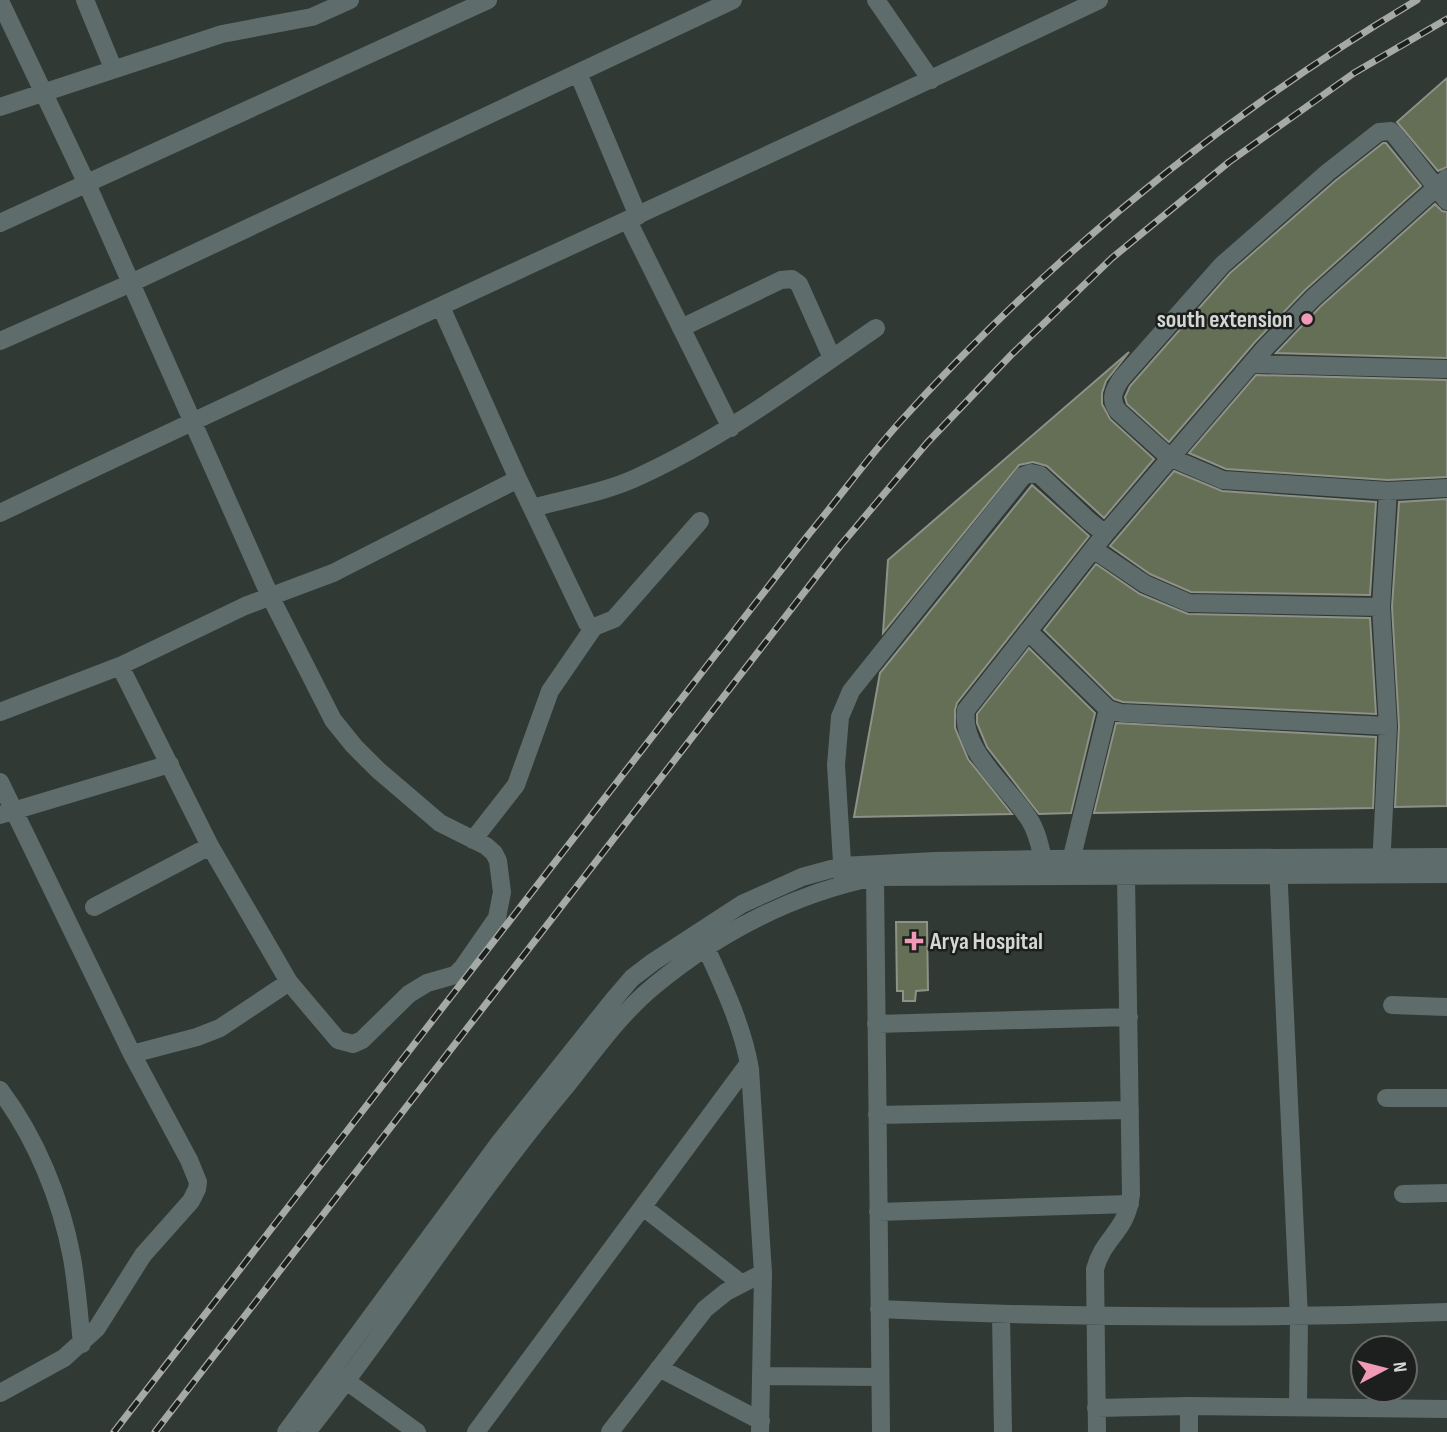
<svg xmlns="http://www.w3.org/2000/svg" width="1447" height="1432" font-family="'Sofia Sans Condensed',sans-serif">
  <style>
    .building { fill: #646f55; stroke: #8d9188; stroke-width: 2 }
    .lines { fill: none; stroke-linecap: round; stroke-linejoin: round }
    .minor { stroke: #5e6d6b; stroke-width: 18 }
    .rail-casing { stroke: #a5aaa7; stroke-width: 7 }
    .rail { stroke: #1c1f1d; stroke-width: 4.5; stroke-dasharray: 13; stroke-linecap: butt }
    .poi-dot { fill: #f09ab5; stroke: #1c1f1d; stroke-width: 2.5 }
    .labels { text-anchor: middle; stroke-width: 5; stroke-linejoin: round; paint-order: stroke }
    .poi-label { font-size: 24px; font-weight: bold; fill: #d4d8d5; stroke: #1c1f1d; text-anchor: end }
  </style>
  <rect width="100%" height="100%" fill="#313934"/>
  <path class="building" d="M1447 78V167L1438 171 1397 122Z
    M1383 143H1386L1421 186 1305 290 1255 342 1169 442 1127 404 1125 397 1130 386 1230 273 1335 181Z
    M1435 204 1442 211 1447 212V358L1276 353 1321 306Z
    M1129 352 1106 381 1102 393V404L1110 419 1154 459 1104 518 1047 466 1033 462 1019 465 883 633 888 560Z
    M1256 375 1447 380V477L1388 480 1226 469 1189 453Z
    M1174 471 1222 491 1376 502 1370 595 1191 592 1150 574 1110 546Z
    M1032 485 1089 536 957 703 955 710V728L968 759 1012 814 854 817 880 673Z
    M1447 499V806L1395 807 1399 726 1392 607 1399 502Z
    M1096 564 1140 594 1188 614 1370 618 1376 714 1123 702 1114 699 1044 630Z
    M1029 648 1095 713 1071 813 1039 814 987 747 977 723V714Z
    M1116 723 1376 737 1373 808 1094 813Z
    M896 922H927L928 990 916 991 915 1001H903V991H897Z"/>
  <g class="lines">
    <path class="minor" d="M85 0 113 68
      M876 0 931 80
      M0 1 87 184 270 596 333 720 354 746 378 770 440 823 486 846 494 853 498 861 502 892 497 918 463 967 455 975 427 983 409 994 362 1040 353 1044 338 1040 289 982 210 846 120 666
      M578 73 638 216
      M0 107 222 34 312 17 350 0
      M1447 201 1394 134 1391 131 1379 132 1328 172 1222 265 1121 379C1114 390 1109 399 1118 411L1169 457 1223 480 1388 491 1447 488
      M628 221 731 428
      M0 223 488 0
      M441 307 518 479 587 623 594 627 614 619 700 521
      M681 328 781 280 792 279 799 284 832 358
      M0 341 131 283 733 0
      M1252 364 1447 369
      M532 508C568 498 607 492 640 476 725 437 799 381 876 328
      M0 513C365 338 734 173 1099 0
      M1093 549 1145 584 1189 603 1381 607
      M1028 631 1108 709 1121 713 1388 726
      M0 712 120 666 245 606 333 573 518 479
      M0 782 132 1054 189 1160 198 1182 197 1189 191 1201 143 1255 97 1328 64 1358 0 1393
      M0 815 170 764
      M473 840 516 785 550 691 594 627
      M1278 865 1299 1318 1298 1407
      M1381 868 1388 726 1381 607 1388 491
      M1069 869 1108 709
      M1046 870C1041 853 1039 834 1029 819 1008 786 960 750 966 710L1105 534 1264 349 1313 298 1447 178
      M875 877 881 1432
      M843 878 836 765 840 717 851 691 1023 476 1031 473 1040 475 1089 521 1105 534
      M94 907 210 846
      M702 939C721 981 742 1023 750 1069L763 1273 760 1432
      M1392 1005 1447 1007
      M876 1024 1129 1017
      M132 1054 197 1037 220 1028 289 982
      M0 1090C36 1138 61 1199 72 1258 77 1286 79 1315 82 1344
      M1386 1098H1447
      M877 1115 1130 1110
      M1403 1194 1447 1193
      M643 1207 742 1284
      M878 1212 1130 1204
      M879 1309C1068 1318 1258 1319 1447 1312
      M1001 1315 1003 1432
      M659 1368 761 1421
      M338 1375 417 1432
      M761 1376 880 1377
      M1189 1406V1432
      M1096 1408 1189 1406 1447 1409
      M286 1432 499 1143 614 999 632 978 653 962 742 904 802 877 842 866 935 861 1043 859 1447 857
      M307 1432C397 1318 474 1196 567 1085 594 1051 620 1014 654 986 718 933 793 894 875 877L1447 874
      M476 1432 749 1063
      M610 1432 705 1309 726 1292 763 1273
      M1097 1432 1095 1269C1104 1236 1127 1232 1131 1194L1126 877"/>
    <g class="rail-casing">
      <path id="rail" d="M114 1432 809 534C839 498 867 459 899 423 1050 256 1224 115 1417 0
        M155 1432 840 546 927 443 1011 355 1112 258 1229 162 1354 73 1447 19"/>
    </g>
    <use href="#rail" class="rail"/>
  </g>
  <g class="poi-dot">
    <circle cx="1307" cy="319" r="7"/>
    <path d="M910.5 930.5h7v7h7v7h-7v7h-7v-7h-7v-7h7z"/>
  </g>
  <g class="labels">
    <g class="poi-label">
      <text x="1293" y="327">south extension</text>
      <text x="930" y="949" text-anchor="start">Arya Hospital</text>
    </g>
  </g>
  <g transform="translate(1384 1369) rotate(83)"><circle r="33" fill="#1c1f1d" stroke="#666967" stroke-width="2"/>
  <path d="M0-5L12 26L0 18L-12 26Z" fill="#f09ab5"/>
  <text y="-10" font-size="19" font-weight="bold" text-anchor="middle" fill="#d4d8d5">N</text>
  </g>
</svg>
